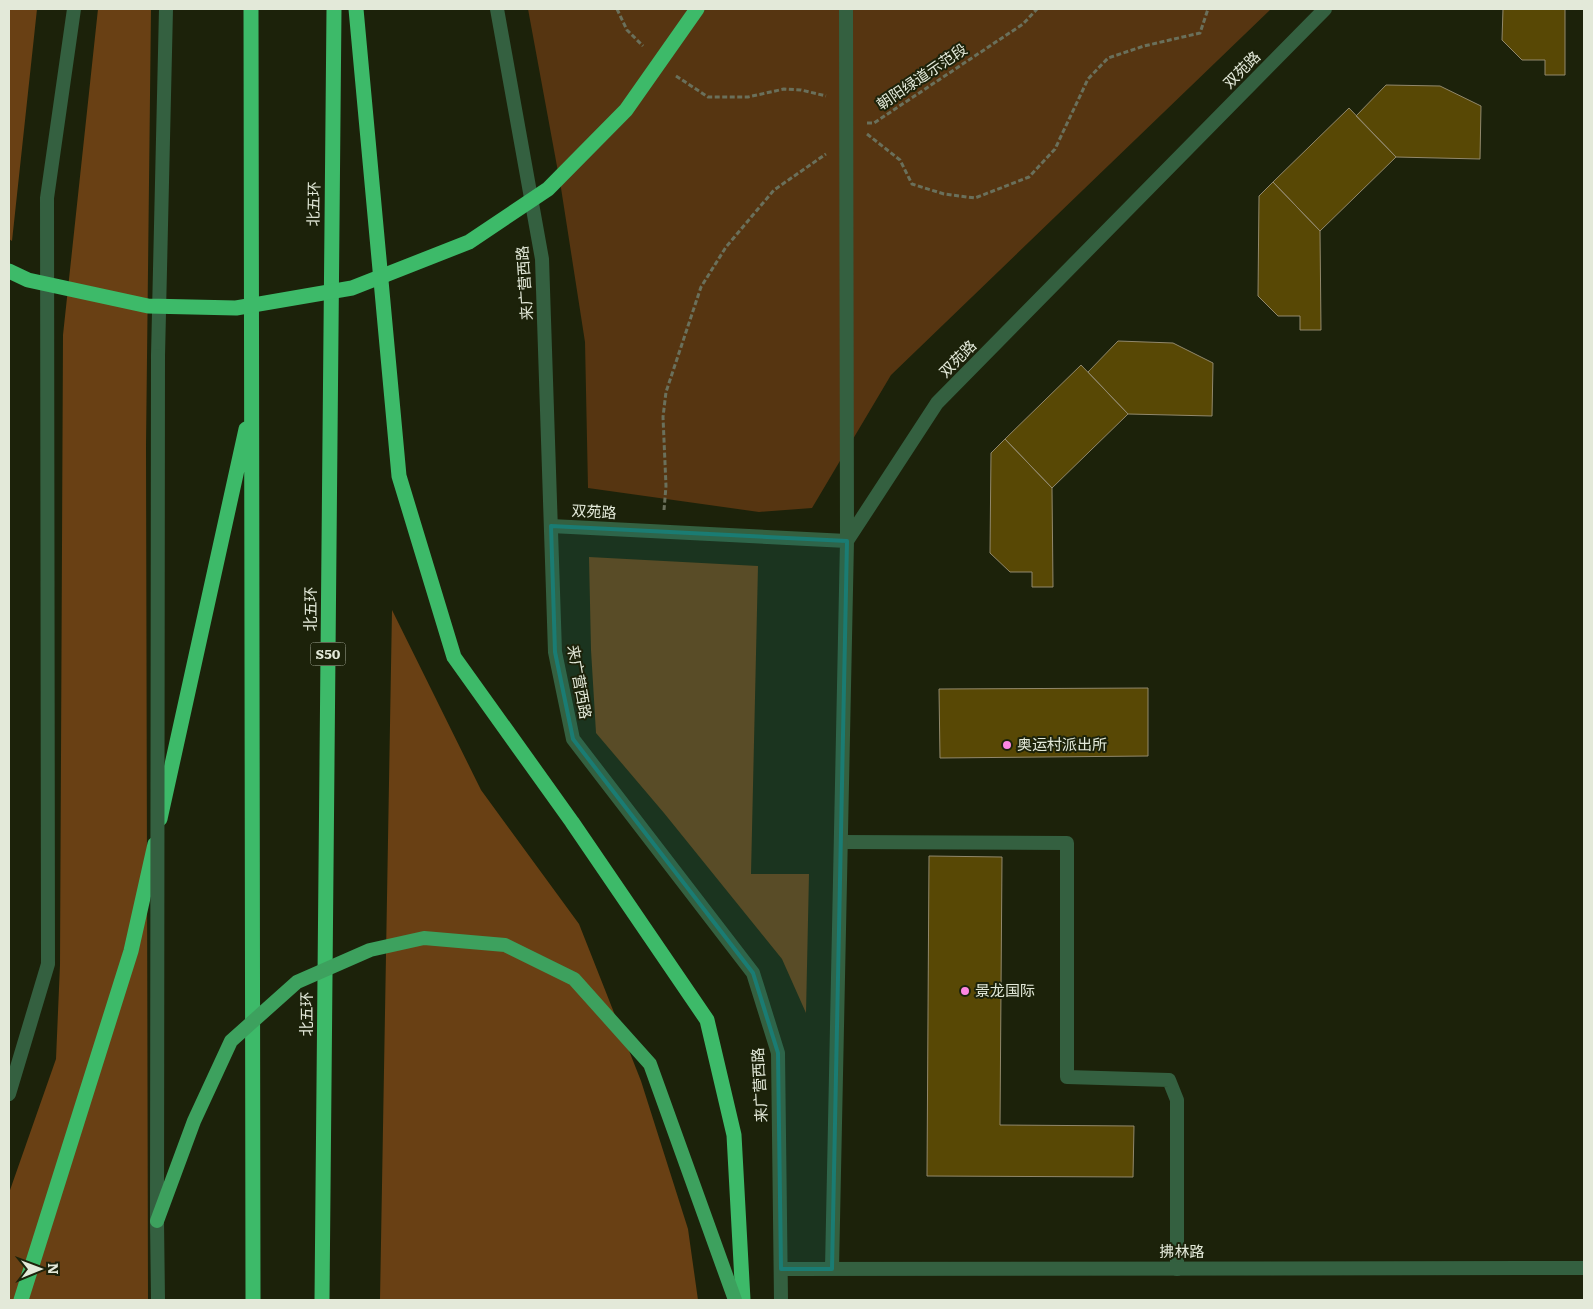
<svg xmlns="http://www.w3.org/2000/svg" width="1593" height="1309" font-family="Literata,'Noto Sans SC',serif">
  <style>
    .green { fill: #563511 }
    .forest { fill: #694014 }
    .building { fill: #584805; stroke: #91886c }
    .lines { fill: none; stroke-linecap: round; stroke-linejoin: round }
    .path { stroke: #6a705b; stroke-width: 3; stroke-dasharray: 5 2.5; stroke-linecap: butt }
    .service { stroke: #346040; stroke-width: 14 }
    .minor { stroke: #346040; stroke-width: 14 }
    .tertiary { stroke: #346040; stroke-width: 14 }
    .motorway { stroke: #3dba69; stroke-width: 15 }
    .tertiary-bridge { stroke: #346040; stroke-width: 14 }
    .primary-bridge { stroke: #3da15e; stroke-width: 14 }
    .motorway-bridge { stroke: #3dba69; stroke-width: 15 }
    .marked { fill: #1a7c73; fill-opacity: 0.2; stroke: #1a7c73; stroke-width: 4; stroke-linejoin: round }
    .poi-dot { fill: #fd86e2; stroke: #1c220a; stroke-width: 2 }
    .labels { text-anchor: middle; stroke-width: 4; stroke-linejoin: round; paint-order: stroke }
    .shield { fill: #1c220a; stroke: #a7ad9b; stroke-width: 1 }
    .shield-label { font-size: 14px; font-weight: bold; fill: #e3e9d9 }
    .street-label { font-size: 15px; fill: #e3e9d9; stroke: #1c220a }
    .poi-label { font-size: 15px; fill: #e3e9d9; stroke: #1c220a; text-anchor: start }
  </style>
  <rect width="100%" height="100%" fill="#1c220a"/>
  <path class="green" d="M528 9H1271L891 375 812 508 759 512 588 488 585 342 561 188Z"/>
  <path class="forest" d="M9 9H37L12 241 9 239Z
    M98 9H151L146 445 148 1300H9V1193L56 1059 60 965 63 335Z
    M589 557 758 566 751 874H809L806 1013 782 959 664 813 596 733 591 650Z
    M392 610 481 790 579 924 641 1081 688 1229 698 1300H380Z"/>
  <path class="building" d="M1503 9H1565V75H1545V60H1522L1502 40Z
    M1386 85 1440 86 1481 106 1480 159 1396 157 1356 116Z
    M1349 108 1396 157 1320 231 1273 182Z
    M1273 182 1320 231 1321 330H1300V316H1278L1258 296 1259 196Z
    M1118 341 1173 343 1213 363 1212 416 1128 414 1088 372Z
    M1081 365 1128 414 1052 488 1005 439Z
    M1005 439 1052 488 1053 587H1032V572H1010L990 553 991 453Z
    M1148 688V756L940 758 939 689Z
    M929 856 1002 857 1000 1125 1134 1126 1133 1177 927 1176Z"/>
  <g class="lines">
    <path class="path" d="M617 9 627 30 643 46
      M676 76 708 97H748L784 89 801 90 826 96
      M867 123H874L1023 24 1037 9
      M867 134 900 160 912 184 944 194 975 198 1029 177 1055 149 1088 79 1108 58 1144 46 1200 33 1208 9
      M664 510 666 486 663 417 666 392 701 287 726 247 774 190 826 154"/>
    <path class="service" d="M841 842 1067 843V1077L1169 1080 1177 1100V1269"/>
    <path class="minor" d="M551 526 847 541 937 403 1325 9
      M781 1269 1584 1268
      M832 1269 847 541 846 9"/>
    <path class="tertiary" d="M497 9 542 259 555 652 573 739 753 973 778 1053 781 1300
      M158 356 166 9
      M9 1094 48 964 47 198 74 9
      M157 1221 158 1300"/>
    <path class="motorway" d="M251 9 253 1300
      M356 9 399 476 454 657 572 822 707 1020 734 1135 743 1300
      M160 819 246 429
      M21 1300 131 951 155 844
      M322 1300 334 9"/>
    <path class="tertiary-bridge" d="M157 1220 158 356"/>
    <path class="primary-bridge" d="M157 1221 194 1121 231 1041 297 982 370 950 424 938 505 945 574 979 650 1064 735 1300"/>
    <path class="motorway-bridge" d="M9 271 28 280 148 306 236 308 352 288 469 242 548 189 626 110 697 9"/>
  </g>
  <path class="marked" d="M551 526 847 541 832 1269H781L778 1053 753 973 573 739 555 652Z"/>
  <g class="poi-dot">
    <circle cx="1007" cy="745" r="5"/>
    <circle cx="965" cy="991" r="5"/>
  </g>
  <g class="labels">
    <rect class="shield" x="310.5" y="642.5" width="35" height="23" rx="4"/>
    <g class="shield-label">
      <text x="328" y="659">S50</text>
    </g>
    <g class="street-label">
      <text transform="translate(1242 70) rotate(-45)" y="5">双苑路</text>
      <text transform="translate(922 77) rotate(-34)" y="5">朝阳绿道示范段</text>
      <text transform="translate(314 204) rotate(-89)" y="5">北五环</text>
      <text transform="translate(525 283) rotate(-94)" y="5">来广营西路</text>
      <text transform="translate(958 359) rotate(-45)" y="5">双苑路</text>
      <text transform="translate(594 512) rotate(3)" y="5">双苑路</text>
      <text transform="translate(311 609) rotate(-90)" y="5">北五环</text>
      <text transform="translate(579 682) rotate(80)" y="5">来广营西路</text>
      <text transform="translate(307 1014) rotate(-90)" y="5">北五环</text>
      <text transform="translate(760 1085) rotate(-93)" y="5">来广营西路</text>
      <text x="1182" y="1257">拂林路</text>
    </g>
    <g class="poi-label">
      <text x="1017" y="750">奥运村派出所</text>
      <text x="975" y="996">景龙国际</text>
    </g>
  </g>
  <rect width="1593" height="1309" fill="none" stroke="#e3e9d9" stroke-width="20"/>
  <g transform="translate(40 1269) rotate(89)" stroke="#1c220a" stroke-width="4" paint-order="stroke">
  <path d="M0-4L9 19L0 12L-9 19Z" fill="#e3e9d9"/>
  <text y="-8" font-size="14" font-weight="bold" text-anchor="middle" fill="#e3e9d9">N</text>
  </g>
</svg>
